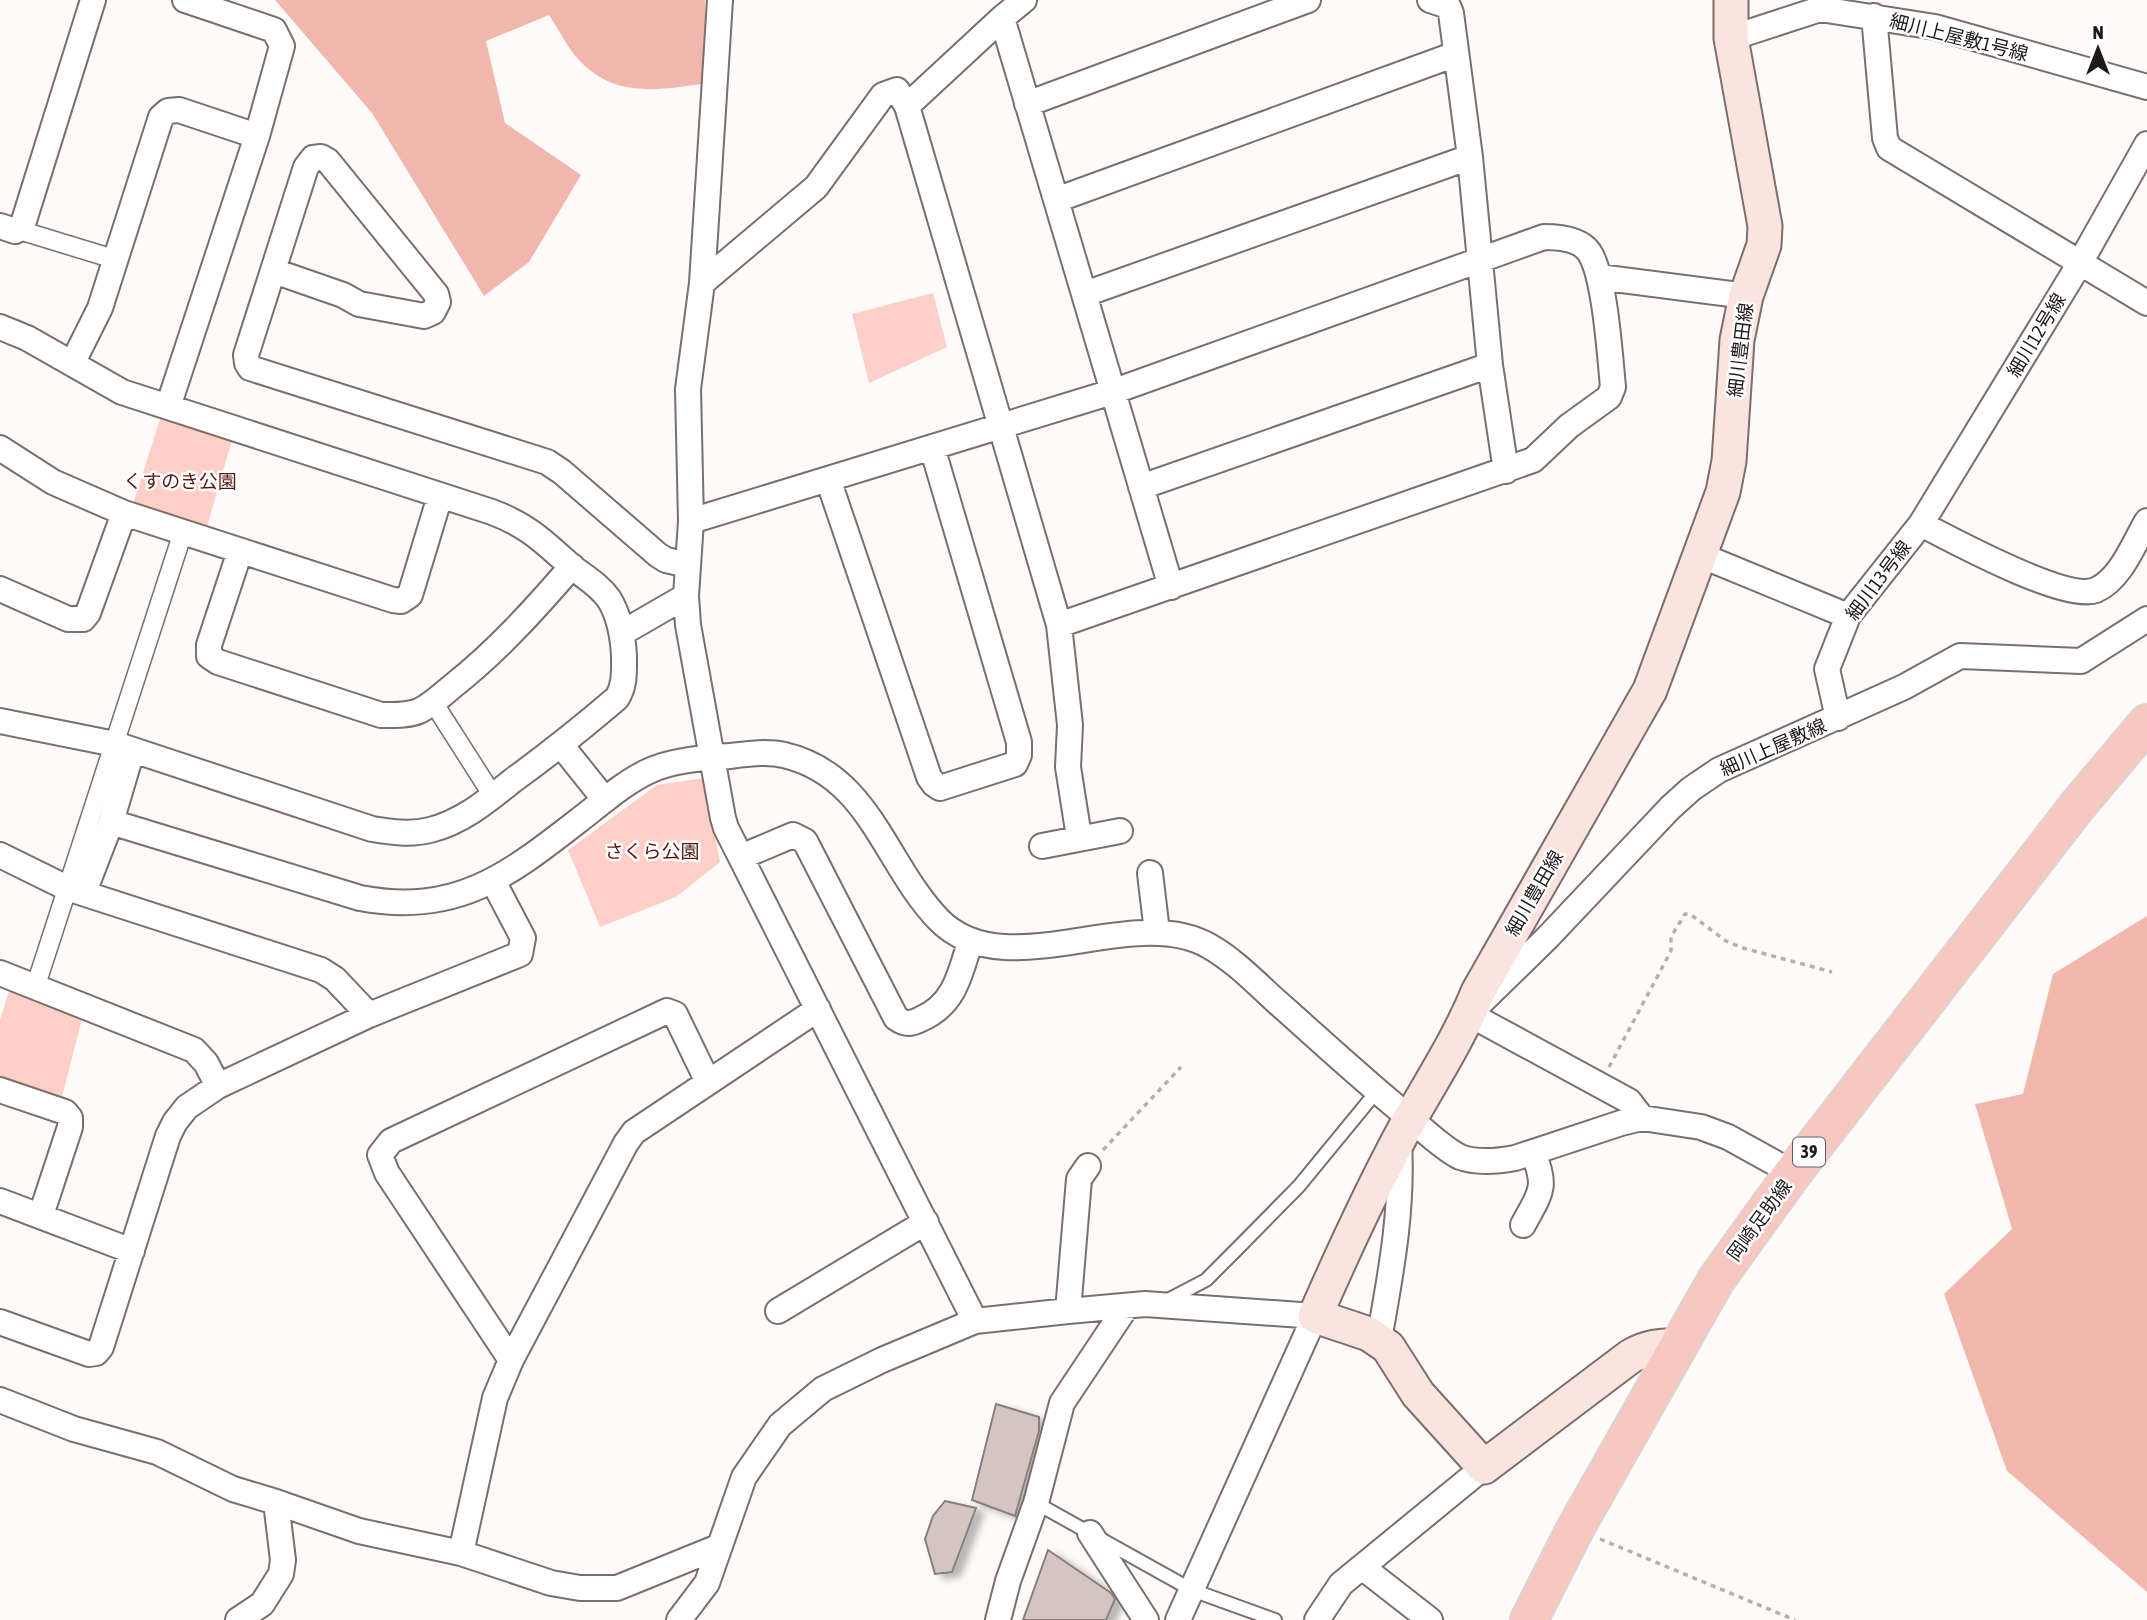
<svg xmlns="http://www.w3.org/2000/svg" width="2147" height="1620" font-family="'Asap Condensed','Noto Sans JP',sans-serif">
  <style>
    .green { fill: #fdcfc7 }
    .forest { fill: #f1b7ad }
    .building { fill: #d3c5c2; stroke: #8b7d7b; stroke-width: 2; filter: url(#shadow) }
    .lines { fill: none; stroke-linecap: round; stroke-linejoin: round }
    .service-casing { stroke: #7b6e6b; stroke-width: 16 }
    .pedestrian-casing { stroke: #7b6e6b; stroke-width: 21 }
    .minor-casing { stroke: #7b6e6b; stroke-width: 28 }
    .secondary-casing { stroke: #7b6e6b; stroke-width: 37 }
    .primary-casing { stroke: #d6d6d5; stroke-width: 40 }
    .path { stroke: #b3b0af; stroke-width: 3.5; stroke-dasharray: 5 5; stroke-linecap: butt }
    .service { stroke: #fff; stroke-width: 12 }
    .pedestrian { stroke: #fff; stroke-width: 18 }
    .minor { stroke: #fff; stroke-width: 24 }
    .secondary { stroke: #fbe3e0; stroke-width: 33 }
    .primary { stroke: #f7c8c0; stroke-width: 37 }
    .labels { text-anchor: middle; stroke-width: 5; stroke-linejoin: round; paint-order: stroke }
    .shield { fill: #fff; stroke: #625e5d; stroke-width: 2 }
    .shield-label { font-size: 18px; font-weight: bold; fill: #1e1918 }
    .street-label { font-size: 19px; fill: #1e1918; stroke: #fff }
    .park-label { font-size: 19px; fill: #591710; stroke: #fff }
  </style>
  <defs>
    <filter id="shadow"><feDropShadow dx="8" dy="4.5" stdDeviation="3.5" flood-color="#0004"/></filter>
  </defs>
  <rect width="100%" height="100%" fill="#fdfaf9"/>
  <path class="green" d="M933 293 947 347 869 383 852 314Z
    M163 410 234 433 206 530 133 504Z
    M704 778 720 862 676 897 600 927 568 850 657 785Z
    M11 985 84 1011 61 1101 0 1079V1020Z"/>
  <path class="forest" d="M275 0H705L709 83C663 89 621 99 584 65 570 53 560 31 549 15L486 41 505 123 581 175 529 262 484 296 372 113Z
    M2147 916V1592L2007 1471 1944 1294 2012 1229 1975 1104 2023 1094 2053 974Z"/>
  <path class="building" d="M996 1404 1039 1417V1431L1015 1516 972 1500Z
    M945 1501 976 1508 952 1572 935 1574 925 1539 933 1516Z
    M1048 1550 1111 1593 1115 1599 1106 1620H1023Z"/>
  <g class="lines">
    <g class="service-casing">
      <path id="service" d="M1164 1302 1206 1280 1237 1249 1299 1186 1377 1091
        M1036 1503 1192 1590 1275 1620"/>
    </g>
    <g class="pedestrian-casing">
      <path id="pedestrian" d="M19 230 114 259
        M433 702 493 796
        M35 988 183 532"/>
    </g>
    <g class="minor-casing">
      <path id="minor" d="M720 0 702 283 688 389 691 521 686 596 688 625 723 818 726 828 975 1321
        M1430 0 1448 6 1451 13 1470 157 1490 365 1506 471
        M1874 16 1885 138 1889 148 2147 303
        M1002 18 1171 587
        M1731 38 1820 9 1935 27 2147 87
        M1027 104 1308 0
        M907 106 1002 18 1024 0
        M1056 200 1456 54
        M0 226 15 231 22 227 93 0
        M274 271 343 295 359 304 424 316 433 312 438 302 436 294 328 161 321 157 313 158 306 167 246 355 247 363 250 368 547 462 562 472 658 555 666 560 688 565
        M1599 277 1746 296
        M702 283 816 187 883 95 897 90 907 106 1059 625 1070 725 1068 767 1079 837
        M1085 294 1470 157
        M0 327 27 338 122 392 492 512C529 526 544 542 572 567 585 577 599 585 609 599 620 617 623 636 624 656 624 672 625 685 617 698 583 727 548 755 512 781 487 801 462 822 430 830 410 835 391 832 372 829L115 744 0 721
        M73 362 100 308 161 117 168 111 179 110 257 136
        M168 407 257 136 282 46 274 30 185 0
        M0 448 53 482 124 513
        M828 479 929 777 934 784 940 788 1015 764 1019 755V742L932 447
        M1141 487 1490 365
        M691 521 1112 392 1544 237C1559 237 1580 239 1589 252 1605 275 1610 357 1613 387L1609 397 1569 426 1533 460 1059 625
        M1921 524C1952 540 2066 602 2096 590 2121 579 2134 543 2147 521
        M240 551 209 645V656L218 662 381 715C394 715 407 716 419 711 432 705 443 694 454 685 498 650 535 609 572 566
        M1700 555 1848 616
        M0 589 68 619H83L88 613 124 513 393 600 401 601 410 595 440 496
        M622 633 686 596
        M1838 718 1827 669 1848 616 1921 524 2080 263 2147 144
        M561 745 605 800
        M111 822 360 898C460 917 512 872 587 814 606 799 627 781 649 771 672 760 704 758 729 756 747 754 767 751 784 755 870 775 884 863 939 920 1006 988 1132 902 1209 946 1234 960 1256 983 1277 1002 1320 1040 1362 1079 1406 1115 1421 1127 1443 1149 1460 1157 1476 1163 1499 1161 1515 1158L1621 1123 1642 1118 1701 1127 1728 1137 1793 1173
        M1042 846 1120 831
        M0 855 67 888 321 970 335 979 369 1015
        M741 857 793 835 805 841 896 1018C906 1025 911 1024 921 1019 955 1004 960 974 970 942
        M1150 873 1157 932
        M84 892 111 822 132 751
        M0 973 194 1050 206 1063 218 1086
        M0 1090 65 1112 70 1118V1127L41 1215
        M1642 1118 1629 1101 1469 1014 1548 937 1670 808 1691 789 1719 770 1904 687 1960 656 2081 661 2147 619
        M0 1201 132 1251
        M1523 1225C1540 1193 1548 1188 1533 1153
        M778 1311 926 1222
        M1068 1311 1079 1179 1088 1166
        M0 1322 89 1354 96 1353 101 1347 168 1136 175 1122 187 1107 218 1086 369 1015 520 954 523 938 493 881
        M1379 1340C1391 1272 1403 1210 1399 1141
        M511 1360 387 1173 380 1155 391 1141 667 1011 675 1014 708 1082
        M0 1400 74 1429 157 1452 233 1489 276 1502
        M1090 1533 1146 1620
        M461 1553 495 1398 511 1360 626 1143 634 1132 818 1009
        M1362 1567 1430 1620
        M238 1620 262 1604 281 1574 283 1560 276 1502 359 1531 461 1553 551 1583 580 1588H617L718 1547
        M679 1620 707 1583 744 1477 780 1425 823 1389 882 1360 975 1321 1068 1311 1145 1304 1315 1316 1178 1620
        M998 1620 1008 1581 1036 1503 1062 1403 1126 1307
        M1317 1620 1341 1584 1484 1467"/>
    </g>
    <g class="secondary-casing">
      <path id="secondary" d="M1679 1346C1661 1345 1647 1347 1631 1356L1484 1467 1418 1394 1388 1347 1369 1334 1315 1316C1343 1252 1372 1189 1405 1128 1430 1083 1459 1039 1478 992L1650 690 1723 492 1729 461 1737 340 1746 296 1764 245 1765 226 1731 38V0"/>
    </g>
    <g class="primary-casing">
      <path id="primary" d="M1529 1620 1575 1529 1716 1280 1793 1173 2078 805 2147 723"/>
    </g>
    <path class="path" d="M1609 1067 1671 951V937L1685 914H1690L1726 941 1743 948 1832 972
      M1103 1150 1181 1067
      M1600 1539 1795 1620"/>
    <use href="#service" class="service"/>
    <use href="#pedestrian" class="pedestrian"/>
    <use href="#minor" class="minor"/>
    <use href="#secondary" class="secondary"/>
    <use href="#primary" class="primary"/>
  </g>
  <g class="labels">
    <rect class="shield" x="1793" y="1137.5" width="32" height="29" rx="5"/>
    <g class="shield-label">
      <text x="1809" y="1158">39</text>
    </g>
    <g class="street-label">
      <text transform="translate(1959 37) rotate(14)" y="7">細川上屋敷1号線</text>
      <text transform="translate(2036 335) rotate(-59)" y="7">細川12号線</text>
      <text transform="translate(1740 350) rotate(-83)" y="7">細川豊田線</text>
      <text transform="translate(1878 580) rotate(-53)" y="7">細川13号線</text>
      <text transform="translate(1773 747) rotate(-24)" y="7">細川上屋敷線</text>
      <text transform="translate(1534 893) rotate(-60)" y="7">細川豊田線</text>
      <text transform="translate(1759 1220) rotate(-54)" y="7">岡崎足助線</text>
    </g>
    <g class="park-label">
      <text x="180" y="488">くすのき公園</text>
      <text x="652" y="858">さくら公園</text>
    </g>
  </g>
  <g transform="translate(2098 49)" stroke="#ffffff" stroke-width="5" paint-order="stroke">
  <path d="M0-5L12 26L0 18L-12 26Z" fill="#1e1918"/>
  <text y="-10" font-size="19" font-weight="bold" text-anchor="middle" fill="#1e1918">N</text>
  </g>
</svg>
